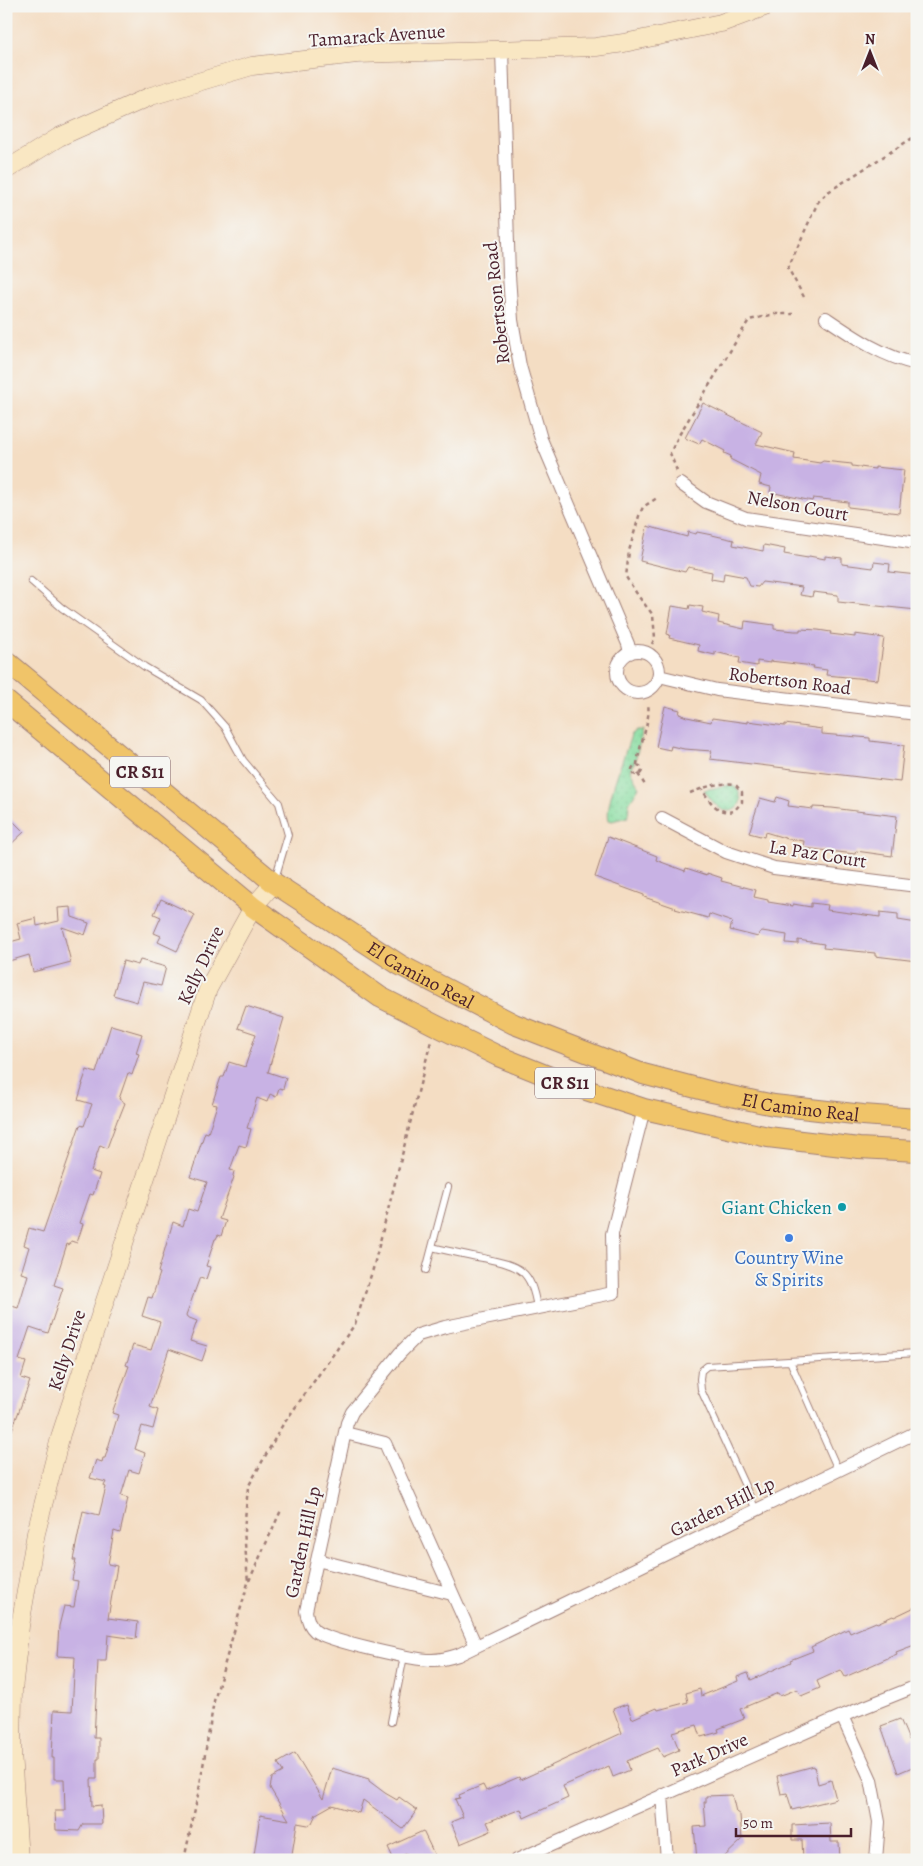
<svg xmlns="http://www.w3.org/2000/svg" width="923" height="1866" font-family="Alegreya,serif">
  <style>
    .grass { fill: url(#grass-dots); stroke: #687e66 }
    .building { fill: #c8b2e4 }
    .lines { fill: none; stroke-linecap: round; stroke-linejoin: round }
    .lane-casing { stroke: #9f7e77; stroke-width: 8 }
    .street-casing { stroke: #9f7e77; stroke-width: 14 }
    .secondary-casing { stroke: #9f7e77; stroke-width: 19 }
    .primary-casing { stroke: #9f7e77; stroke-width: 22 }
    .path { stroke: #9f7e77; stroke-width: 2.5; stroke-dasharray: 4 4; stroke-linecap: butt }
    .lane { stroke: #fff; stroke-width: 6 }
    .street { stroke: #fff; stroke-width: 12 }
    .secondary { stroke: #f9e7c3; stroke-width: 18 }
    .primary { stroke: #f0c469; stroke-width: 20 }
    .culture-dot { fill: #0f9aa8; stroke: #f6f6f2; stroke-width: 2 }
    .shop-dot { fill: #3f7fe0; stroke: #f6f6f2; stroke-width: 2 }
    .labels { text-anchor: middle; stroke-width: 4; stroke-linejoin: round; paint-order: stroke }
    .shield { fill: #f6f6f2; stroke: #7e6067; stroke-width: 1 }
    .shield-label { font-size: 18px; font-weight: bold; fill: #4a1f2b }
    .street-label { font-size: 19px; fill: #4a1f2b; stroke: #f6f6f2 }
    .culture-label { font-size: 19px; fill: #0d838f; stroke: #f6f6f2; text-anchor: end }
    .shop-label { font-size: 19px; fill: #366cbe; stroke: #f6f6f2 }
  </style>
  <defs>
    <pattern id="grass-dots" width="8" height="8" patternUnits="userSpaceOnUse" patternTransform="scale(1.25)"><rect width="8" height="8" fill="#87dda0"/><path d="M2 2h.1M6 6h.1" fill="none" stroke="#76bd8a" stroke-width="1.8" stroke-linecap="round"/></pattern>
  </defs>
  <rect width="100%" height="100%" fill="#f6f6f2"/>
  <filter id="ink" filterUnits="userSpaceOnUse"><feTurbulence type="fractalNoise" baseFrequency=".02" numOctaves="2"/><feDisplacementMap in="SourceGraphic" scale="10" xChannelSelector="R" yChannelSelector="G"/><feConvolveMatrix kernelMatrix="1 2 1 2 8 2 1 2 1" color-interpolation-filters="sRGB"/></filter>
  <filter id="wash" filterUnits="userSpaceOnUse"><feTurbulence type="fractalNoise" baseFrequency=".0096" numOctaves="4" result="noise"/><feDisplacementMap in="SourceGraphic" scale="20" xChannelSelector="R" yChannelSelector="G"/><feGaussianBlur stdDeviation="1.12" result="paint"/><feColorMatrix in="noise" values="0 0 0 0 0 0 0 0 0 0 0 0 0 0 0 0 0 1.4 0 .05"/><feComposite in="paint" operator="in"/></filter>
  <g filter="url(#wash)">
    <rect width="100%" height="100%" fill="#f4ddc3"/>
    <path class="grass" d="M637 730H643L635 761 630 770 639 787 629 803 628 817 612 821 609 820C604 804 626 753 631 735Z
      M730 785 738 789 741 800C739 805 738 808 733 810 720 815 711 799 704 790Z"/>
    <g id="blocks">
      <path class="building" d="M703 403 762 432 756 444 795 453 794 459 820 463 823 461 852 464V466L875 469V467L904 470 899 513 848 507V502L813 498 812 501 770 492 771 487 759 484 761 475 730 459 731 456 724 453 725 451 702 439 699 444 685 438Z
        M647 526 687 537 688 532 696 534 697 532 712 535 734 540 733 545 763 551 764 545 785 549 784 554 808 558 809 556 825 559V556L842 558V564L873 568 874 562 890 564 889 572 917 575V610L838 602V595L813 592 812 597 800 595 802 587 762 582 758 587 750 586 746 577 724 573 723 581 711 579 712 572 688 567 685 572 640 561Z
        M690 605 703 607 702 612 719 616 718 623 744 629 745 621 774 625V629L795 631H800V629L818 630 831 632 830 634 855 637V634L884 638 878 680 826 675 827 670 813 668 814 666 770 661V663L757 661V666L739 663 740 658 715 652V655L698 651 699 645 669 638 670 635 667 634 672 606 689 609Z
        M665 706 680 710 679 714 687 717 711 722 712 718 748 723V721L785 726V724L822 729V734L870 738V741L904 745 900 782 710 759 712 751 684 749 671 746 670 750 656 747Z
        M777 797 789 801 788 806 813 809V807L832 808 897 816 892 856 856 851 855 854 803 848 804 841 788 839 765 832 764 837 749 833 760 798 775 802Z
        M6 814 24 832 6 849Z
        M608 837 657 856 656 860 685 871 686 868 707 875V873L722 878 721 881 756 890 754 897 768 900V902L793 906V904L811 907V903L828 905 827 910 880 917V912L898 914V920L917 923V961L875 956V953L823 948 824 944 798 940V944L786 943 787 935 762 931 759 933 758 937 730 930 732 922 709 914 708 918 675 909 676 908 644 897V895L595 877Z
        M161 899 195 915 177 951 158 942 161 936 154 933 161 917 154 914Z
        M71 907 72 917 89 923 85 935 62 927 71 962 33 972 29 955 9 961 6 952V943L21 939 17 923 36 918 37 926 59 921 58 908Z
        M140 960 166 967 161 986 143 982 137 1002 113 995 123 961 138 965Z
        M246 1006 284 1018 268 1072 286 1078 283 1089 279 1088 276 1097 270 1094 267 1102 257 1098 247 1128 251 1129 246 1147 239 1145 230 1170 234 1171 233 1176 234 1177 219 1219 226 1221 221 1236 218 1235 216 1239H215L206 1266 210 1267 206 1279 200 1277 186 1315 187 1317 197 1321 190 1341 207 1346 202 1361 169 1349 150 1407 158 1410 153 1429 142 1426 135 1449 145 1453 139 1473 129 1470 121 1496 128 1498 120 1533 114 1531 108 1564 117 1566 108 1618 138 1622 136 1639 108 1635 106 1661H98L94 1738H99V1759H97V1779H91L92 1806 101 1805 102 1824H83L79 1831 56 1830 55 1811H65L64 1779H54V1758H52L54 1710 72 1711 75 1657 57 1656 59 1626 64 1606 74 1607 78 1581 72 1580 76 1560H73L83 1511 99 1515 106 1487 104 1486 106 1482 90 1478 96 1460 102 1462 103 1458H105L118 1415 112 1413 129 1366 126 1365 133 1345 151 1350 160 1322 142 1316 148 1297 152 1298 160 1273 158 1272 173 1222 183 1226 188 1209 197 1212 207 1182 190 1177 205 1132 208 1133 217 1105 212 1104 221 1077H224L229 1062 245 1067 256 1034 238 1028Z
        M111 1025 142 1034 136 1053 139 1054 132 1075 128 1073 119 1099 125 1103 119 1118H118L107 1148 100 1145 91 1171 100 1174 93 1195 90 1194 80 1223 83 1224 77 1243 71 1241 69 1245 67 1244 54 1285 63 1288 48 1333 30 1327 19 1360 26 1362 21 1378 30 1381 8 1441H6V1322L12 1306 18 1308 28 1275 21 1273 29 1247 24 1245 29 1228 43 1232 80 1125 84 1126 92 1104 78 1100 83 1084H82L87 1070 96 1073Z
        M917 1606V1644L896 1652 897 1654 845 1677 841 1670 817 1681 820 1688 801 1696 797 1689 780 1696 778 1693 740 1709 744 1719 718 1729 719 1732 701 1737 697 1725 672 1732 679 1750 663 1757 658 1748 627 1761 630 1770 613 1777 609 1766 563 1786 568 1798 524 1818 521 1809 487 1822 491 1831 460 1844 451 1822 463 1817 455 1799 460 1798 459 1795 483 1785 486 1791 519 1777 520 1780 622 1733 613 1709 627 1704 632 1719 657 1708 658 1710 688 1702 686 1693 700 1689 701 1696 738 1681 737 1677 748 1673 751 1680 791 1662 790 1660 813 1651 811 1647 848 1629 850 1633 876 1622 877 1623 893 1616 894 1617Z
        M900 1719 909 1740 917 1736V1765L898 1773 881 1726Z
        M295 1753 323 1799 332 1768 369 1779V1781L385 1793 397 1800 399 1797 417 1810 403 1829 363 1800 359 1813 332 1805 316 1814 312 1823 308 1825 297 1823 291 1860 254 1855 260 1815 289 1820 270 1788 272 1778 283 1772 278 1763Z
        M814 1766 818 1784 831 1780 836 1799 792 1810 787 1793 781 1794 777 1776Z
        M732 1795 736 1812 740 1815 742 1840 721 1860H697L694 1827 706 1826 704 1802H706V1796Z
        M830 1823 831 1842H839L840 1860H803L802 1840H792V1825Z
        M423 1831 437 1860H409L406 1854 394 1860 388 1847Z"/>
    </g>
  </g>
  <g filter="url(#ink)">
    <use href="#blocks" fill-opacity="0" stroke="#9f7e77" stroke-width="1"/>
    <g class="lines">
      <g class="lane-casing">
        <path id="lane" d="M31 581 62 608 145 667 201 700 225 727 243 760 279 803 288 835 275 879
          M448 1187 432 1247C449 1251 466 1255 483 1258 519 1266 531 1268 537 1308
          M426 1270 432 1247
          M790 1361 838 1470
          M756 1510 701 1390 700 1379 701 1371 707 1366 917 1353
          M391 1722 404 1656"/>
      </g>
      <g class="street-casing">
        <path id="street" d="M502 50 509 275 512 320 520 366 541 439 628 644 630 653
          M826 318C854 337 883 357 917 364
          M681 484 706 502 746 518 917 543
          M617 672a21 21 0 1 1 42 0a21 21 0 1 1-42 0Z
          M659 676 717 690 917 714
          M662 818 726 852 774 868 917 886
          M644 1109 612 1234 613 1293 445 1327 418 1335 400 1353 352 1412 347 1423 306 1611C307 1618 309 1626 315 1631 328 1641 414 1660 432 1660 441 1660 449 1658 458 1655L917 1432
          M345 1433 385 1443 476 1646
          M317 1560 452 1594
          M842 1716 871 1780 879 1822 876 1860
          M662 1795 667 1860
          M517 1860 842 1716 917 1686"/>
      </g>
      <g class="secondary-casing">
        <path id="secondary" d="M6 170 59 137 151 96 252 66 357 54 596 47 624 43 721 23 767 6
          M19 1860 12 1752 13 1690 20 1626 36 1533 61 1434 208 989 253 907 274 883"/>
      </g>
      <g class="primary-casing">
        <g id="primary">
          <path id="s1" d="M6 661 274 883 400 965 514 1024 643 1074 712 1092 774 1105 863 1115 917 1119"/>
          <path d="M6 701 253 907 380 997 435 1025 498 1056 565 1083 644 1109 768 1137 859 1148 917 1151"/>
        </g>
      </g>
      <path class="path" d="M804 297 788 268 818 202 828 192 917 135
        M677 471 670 453 679 435 749 320 775 314H793
        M652 644 655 638 653 615 639 597 626 577 629 551 639 516 643 507 657 498
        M637 765C639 744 651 722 648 703
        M632 770a5 5 0 1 1 10 0a5 5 0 1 1-10 0Z
        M638 774 645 785
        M690 793C705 787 719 782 735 784L742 792V802L734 811C718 815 709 801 702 789
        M249 1581 282 1508
        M184 1860 199 1790 214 1701 248 1583 244 1530 248 1487 282 1426 355 1324 373 1269 431 1041"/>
      <use href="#lane" class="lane"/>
      <use href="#street" class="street"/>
      <use href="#secondary" class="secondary"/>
      <use href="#primary" class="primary"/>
    </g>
  </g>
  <circle class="culture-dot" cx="842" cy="1207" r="5"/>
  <circle class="shop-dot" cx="789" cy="1238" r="5"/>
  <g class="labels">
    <g class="shield">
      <rect x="110" y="756.5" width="60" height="31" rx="4"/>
      <rect x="535" y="1067.5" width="60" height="31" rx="4"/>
    </g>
    <g class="shield-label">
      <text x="140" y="778">CR S11</text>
      <text x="565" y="1089">CR S11</text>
    </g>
    <g class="street-label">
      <text transform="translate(377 35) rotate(-4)" y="7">Tamarack Avenue</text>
      <text transform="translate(496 303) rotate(-96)" y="7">Robertson Road</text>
      <text transform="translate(798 505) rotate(10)" y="7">Nelson Court</text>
      <text transform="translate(790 680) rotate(7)" y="7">Robertson Road</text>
      <text transform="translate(818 853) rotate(9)" y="7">La Paz Court</text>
      <text transform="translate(200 965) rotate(-65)" y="7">Kelly Drive</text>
      <text dy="7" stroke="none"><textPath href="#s1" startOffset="521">El Camino Real</textPath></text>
      <text dy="7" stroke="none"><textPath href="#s1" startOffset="926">El Camino Real</textPath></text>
      <text transform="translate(66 1350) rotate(-72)" y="7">Kelly Drive</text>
      <text transform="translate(722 1506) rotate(-26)" y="7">Garden Hill Lp</text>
      <text transform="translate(302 1542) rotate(-78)" y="7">Garden Hill Lp</text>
      <text transform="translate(709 1754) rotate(-24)" y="7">Park Drive</text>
    </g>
    <g class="culture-label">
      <text x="832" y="1214">Giant Chicken</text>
    </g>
    <g class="shop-label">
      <text x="789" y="1264">Country Wine<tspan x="789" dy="22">&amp; Spirits</tspan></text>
    </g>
  </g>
  <rect width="923" height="1866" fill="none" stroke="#f6f6f2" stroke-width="25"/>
  <g transform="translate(870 52)" stroke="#f6f6f2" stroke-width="4" paint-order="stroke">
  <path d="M0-4L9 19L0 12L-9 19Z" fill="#4a1f2b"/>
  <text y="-8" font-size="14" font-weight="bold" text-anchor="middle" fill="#4a1f2b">N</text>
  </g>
  <path d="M736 1828v8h115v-8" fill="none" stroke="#4a1f2b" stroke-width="2.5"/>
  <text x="743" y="1828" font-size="15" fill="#4a1f2b" stroke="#f6f6f2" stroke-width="4" paint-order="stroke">50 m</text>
</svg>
